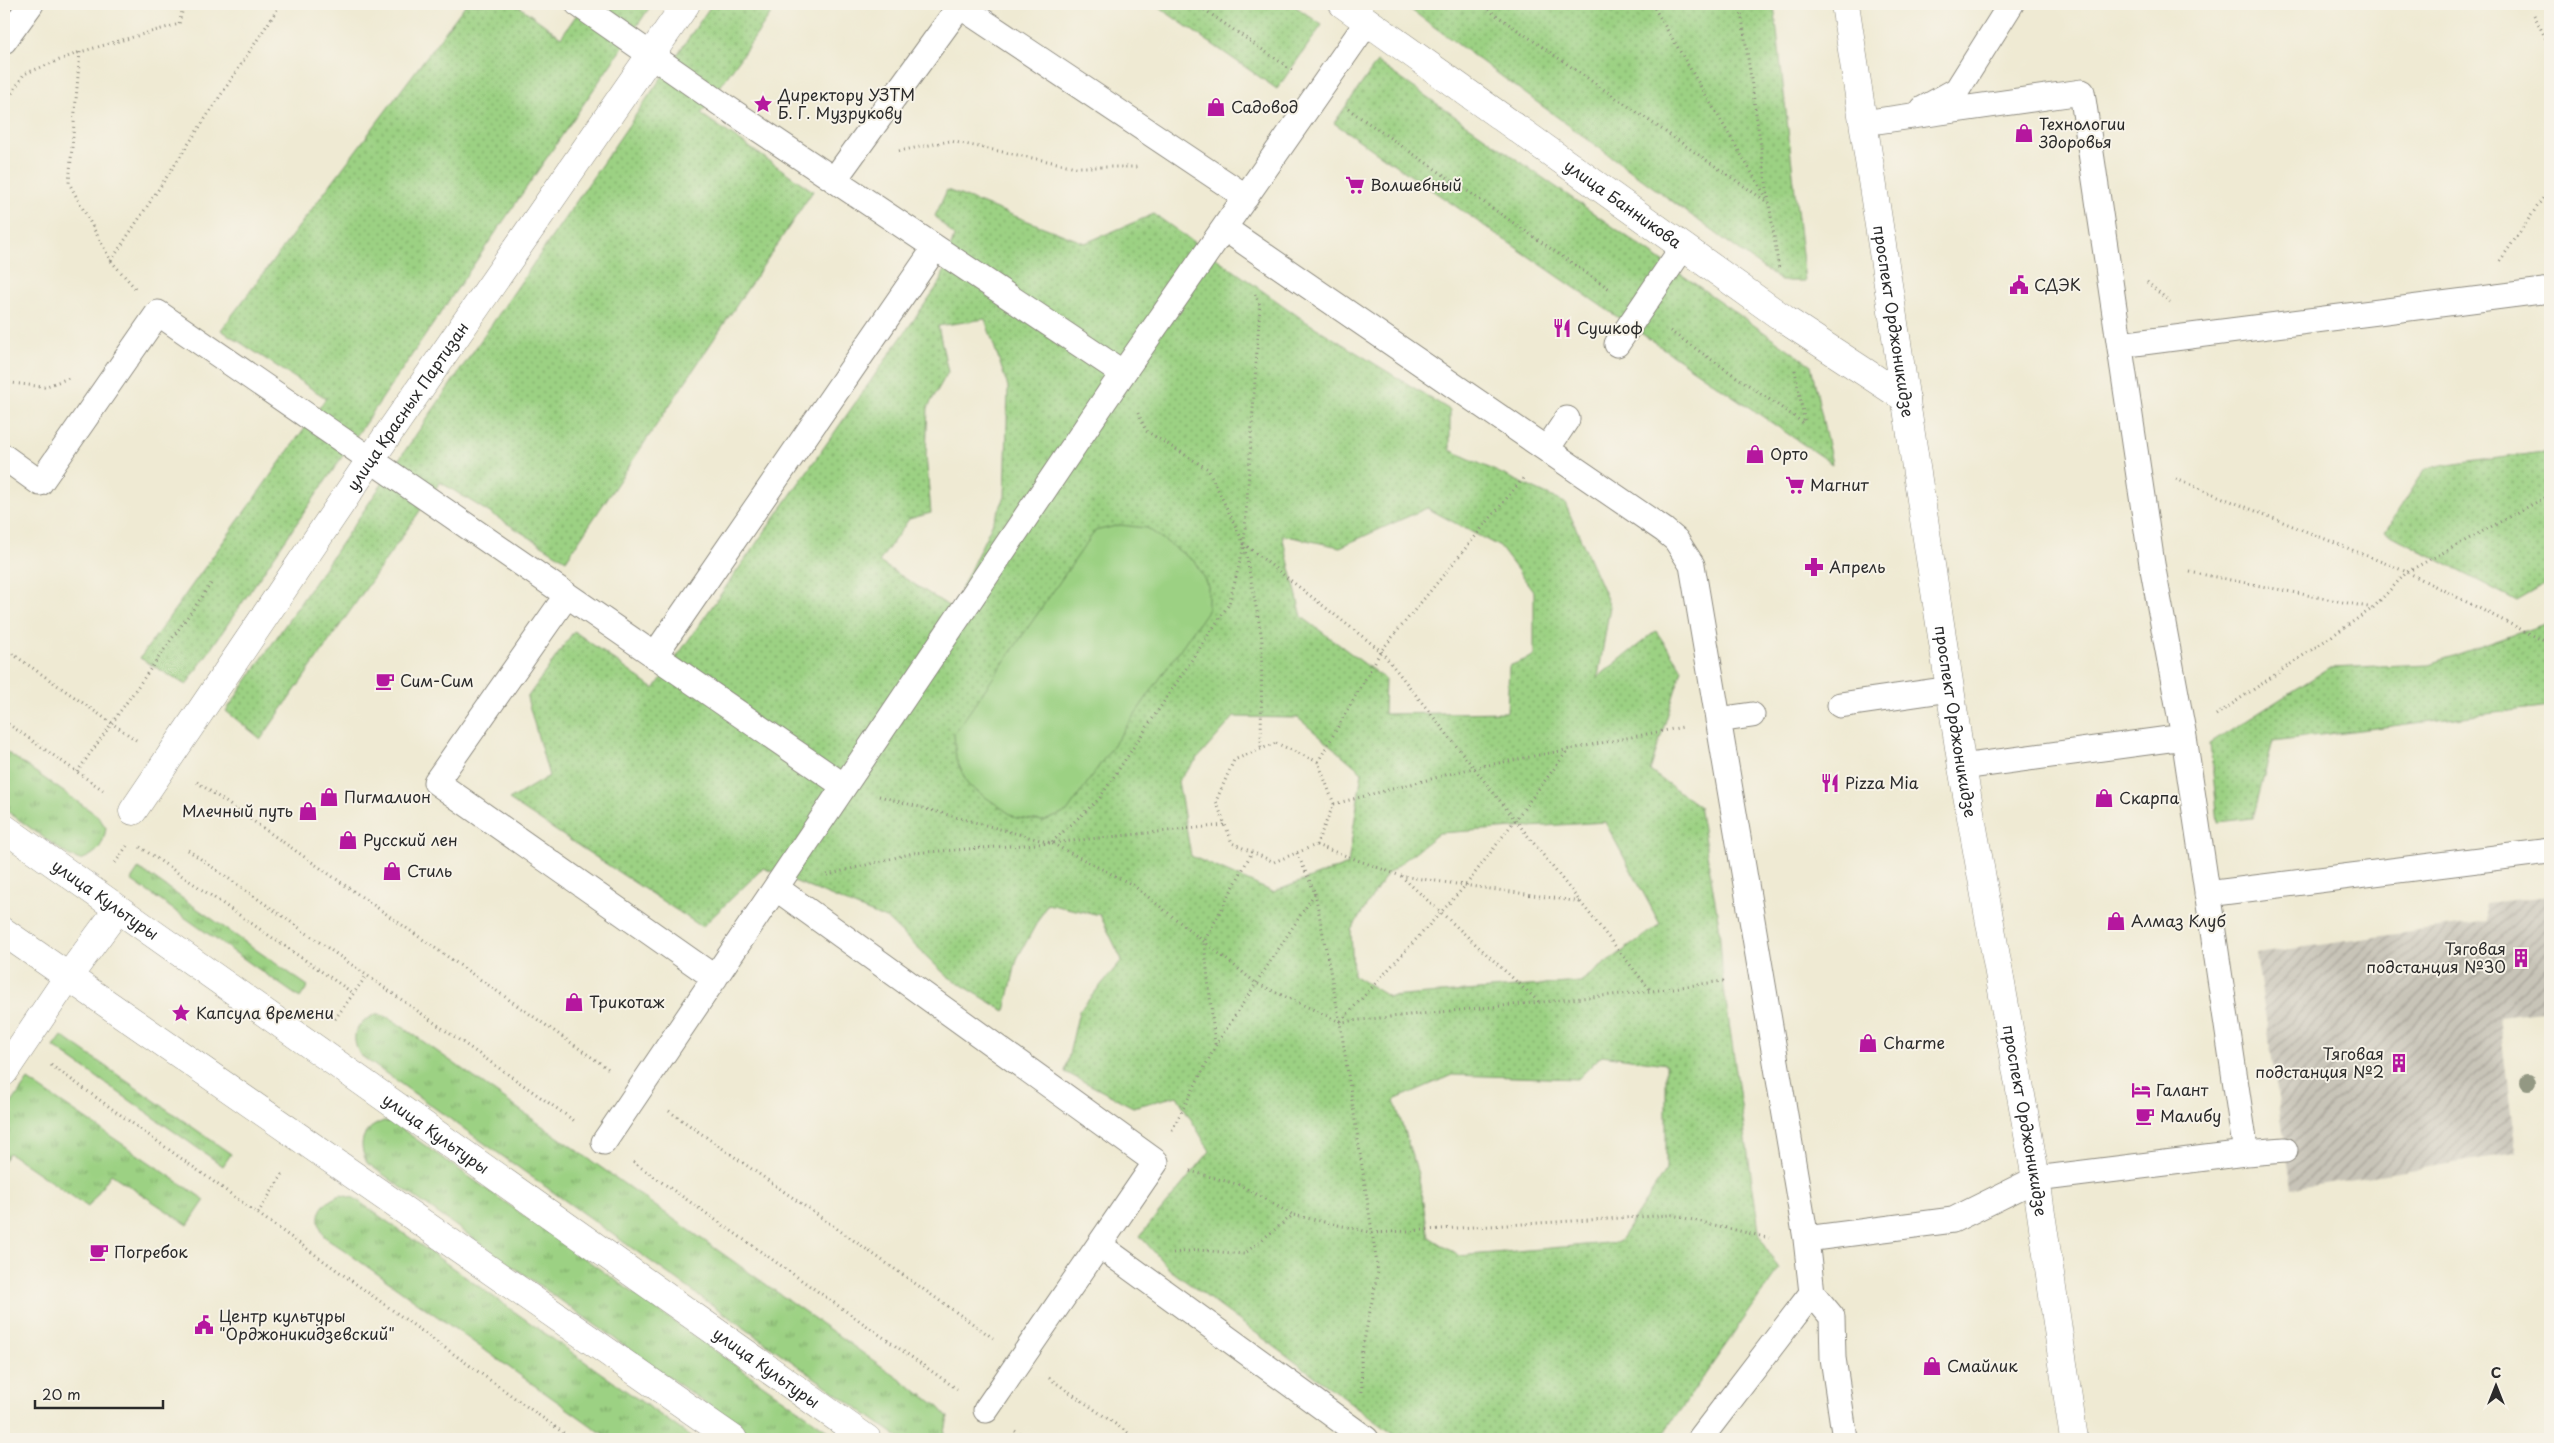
<svg xmlns="http://www.w3.org/2000/svg" width="2554" height="1443" font-family="'Playpen Sans',sans-serif">
  <style>
    .industrial { fill: url(#industrial-furrows) }
    .grass { fill: url(#grass-tufts); stroke: #647e57 }
    .park { fill: url(#park-dots); stroke: #647e57; fill-rule: evenodd }
    .pitch { fill: #9cd183; stroke: #647e57 }
    .lines { fill: none; stroke-linecap: round; stroke-linejoin: round }
    .service-casing { stroke: #8d8a7f; stroke-width: 27 }
    .pedestrian-casing { stroke: #8d8a7f; stroke-width: 29 }
    .minor-casing { stroke: #8d8a7f; stroke-width: 29 }
    .tertiary-casing { stroke: #8d8a7f; stroke-width: 29 }
    .path { stroke: #8d8a7f; stroke-width: 3; stroke-dasharray: 1 4; stroke-linecap: butt }
    .service { stroke: #fff; stroke-width: 25 }
    .pedestrian { stroke: #fff; stroke-width: 28 }
    .minor { stroke: #fff; stroke-width: 28 }
    .tertiary { stroke: #fff; stroke-width: 28 }
    .tree { fill: #939883 }
    .labels { text-anchor: middle; stroke-width: 4; stroke-linejoin: round; paint-order: stroke }
    .poi-label { font-size: 16px; fill: #2b2b2b; stroke: #f7f3e8; text-anchor: start }
    .street-label { font-size: 16px; fill: #2b2b2b; stroke: #f7f3e8 }
  </style>
  <defs>
    <pattern id="industrial-furrows" width="10" height="10" patternUnits="userSpaceOnUse" patternTransform="scale(1.25)"><rect width="10" height="10" fill="#c8c4b8"/><path d="M-1 1l2-2M0 10L10 0M9 11l2-2" fill="none" stroke="#a39f96"/></pattern>
    <pattern id="grass-tufts" width="24" height="20" patternUnits="userSpaceOnUse" patternTransform="scale(1.25)"><rect width="24" height="20" fill="#9cd183"/><path d="M3 7l-1-3M5 7V3M7 7l1-3M15 17l-1-3M17 17v-4M19 17l1-3" fill="none" stroke="#7faa6b"/></pattern>
    <pattern id="park-dots" width="8" height="8" patternUnits="userSpaceOnUse" patternTransform="scale(1.25)"><rect width="8" height="8" fill="#9cd183"/><path d="M2 2h.1M6 6h.1" fill="none" stroke="#7faa6b" stroke-width="1.8" stroke-linecap="round"/></pattern>
  </defs>
  <rect width="100%" height="100%" fill="#f7f3e8"/>
  <filter id="ink" filterUnits="userSpaceOnUse"><feTurbulence type="fractalNoise" baseFrequency=".02" numOctaves="2"/><feDisplacementMap in="SourceGraphic" scale="10" xChannelSelector="R" yChannelSelector="G"/><feConvolveMatrix kernelMatrix="1 2 1 2 8 2 1 2 1" color-interpolation-filters="sRGB"/></filter>
  <filter id="wash" filterUnits="userSpaceOnUse"><feTurbulence type="fractalNoise" baseFrequency=".0096" numOctaves="4" result="noise"/><feDisplacementMap in="SourceGraphic" scale="20" xChannelSelector="R" yChannelSelector="G"/><feGaussianBlur stdDeviation="1.12" result="paint"/><feColorMatrix in="noise" values="0 0 0 0 0 0 0 0 0 0 0 0 0 0 0 0 0 1.4 0 .05"/><feComposite in="paint" operator="in"/></filter>
  <g filter="url(#wash)">
    <rect width="100%" height="100%" fill="#efead3"/>
    <path class="industrial" d="M2550 896V1010L2499 1016 2516 1153 2292 1189 2256 954 2488 921 2486 903Z"/>
    <path class="grass" d="M4 750 98 816 106 828C103 846 98 854 80 860L68 855 4 809Z
      M139 868 308 986 300 998 131 880Z
      M377 1014 390 1018 939 1407 948 1417 945 1432 941 1439H901L360 1055C349 1035 356 1023 377 1014Z
      M62 1036 231 1154 223 1166 54 1047Z
      M28 1080 205 1200 188 1225 111 1174 88 1207 9 1153 4 1160V1114Z
      M384 1121 396 1125 840 1439H756L367 1163C357 1142 362 1129 384 1121Z
      M341 1195 354 1198 694 1439H610L324 1236C313 1215 320 1203 341 1195Z"/>
    <path class="park" d="M466 4H516L561 37 584 4H652L186 685 140 658 326 398 221 330Z
      M712 4H778L701 114 813 191 566 560 440 482 261 739 226 711Z
      M1154 4H1292L1322 25 1277 89Z
      M1403 4H1774L1805 281H1781Z
      M1377 62 1811 365 1832 464 1334 123Z
      M947 190 1085 243 1154 214 1305 321 1450 410V450L1565 503 1610 606 1598 677 1656 631 1682 669 1650 771 1699 806 1719 925 1723 981 1760 1237 1779 1269 1660 1439H1400L1169 1269 1140 1236 1210 1151 1177 1096 1133 1107 1065 1072 1079 1011 1122 960 1100 915 1047 904 1017 959 1005 1011 947 976 888 920 763 868 702 927 509 800 549 776 527 698 574 631 654 689 941 281 954 236 935 216ZM985 319 1008 387 1005 497 952 608 879 562 909 519 931 513 926 455 928 407 948 372 938 326ZM1427 508 1500 547 1534 592V656L1509 666 1507 712 1384 714 1385 679 1302 617 1282 535 1340 547ZM1234 717 1298 718 1362 772 1348 864 1273 892 1191 856 1178 781ZM1605 822 1660 924 1580 982 1389 997 1353 975 1351 930 1387 874 1439 833ZM1602 1055 1666 1064V1170L1619 1242 1459 1256 1429 1237 1418 1174 1394 1100 1452 1075 1578 1079Z
      M2550 451V582L2517 601 2385 532 2426 468Z
      M2550 622V706L2273 741 2253 818 2218 822 2210 744 2329 668 2430 664Z"/>
    <path class="pitch" d="M1120 525 1147 528 1195 562 1208 586V609L1067 812 1044 821 1016 818 968 785 956 759 954 734 1095 531Z"/>
  </g>
  <g filter="url(#ink)">
    <g class="lines">
      <g class="service-casing">
        <path id="service" d="M578 4 724 106 1123 373 1368 21
          M4 41 31 4
          M1923 109 1957 90 2011 4
          M834 180 960 6 1246 197
          M1224 228 1664 530 1676 540 1692 565 1806 1239 1953 1220 2036 1179 2246 1153 2184 737 2152 564 2082 92 1863 123
          M1617 344 1683 247
          M2120 345 2550 290
          M1547 449 1567 419
          M4 457 40 483 158 313 844 786
          M567 595 436 782 715 978
          M654 656 935 248
          M1840 705 1950 689
          M1718 720 1752 715
          M1962 767 2184 737
          M776 888 1156 1162 986 1410
          M2207 894 2550 851
          M604 1142 1123 373
          M2246 1153 2285 1150
          M1099 1245 1366 1439
          M1812 1293 1832 1317 1833 1358 1845 1439
          M1700 1439 1812 1293 1806 1239"/>
      </g>
      <g class="pedestrian-casing">
        <g id="pedestrian">
          <path id="s1" d="M4 828 867 1439"/>
          <path d="M4 932 733 1439"/>
          <path d="M4 1072 68 977 118 909"/>
        </g>
      </g>
      <g class="minor-casing">
        <g id="minor">
          <path id="s2" d="M1343 4 1787 321 1906 399"/>
          <path id="s3" d="M133 811 371 459 686 4"/>
        </g>
      </g>
      <g class="tertiary-casing">
        <g id="tertiary">
          <path id="s4" d="M1845 4 1962 767 2036 1179 2074 1439"/>
        </g>
      </g>
      <path class="path" d="M1196 4 1292 70
        M1480 4 1770 204
        M1652 4 1769 202
        M1740 4 1779 270
        M2534 15 2550 47
        M4 106 24 74 80 52
        M1348 109 1611 290
        M899 151 950 141 1076 167H1137
        M111 261 281 4
        M2500 261 2550 188
        M2147 282 2170 302
        M135 288 111 261 69 183 80 52 179 24 184 4
        M1255 294 1260 305 1244 544 1262 638 1261 749
        M1670 331 1805 424
        M1795 370 1805 424
        M4 382 44 387 69 378
        M1138 413 1146 431 1208 469 1244 544 1381 651 1651 991
        M2176 479 2407 572 2550 644
        M2190 572 2373 608
        M4 648 136 740
        M2216 715 2373 608 2407 572 2550 495
        M4 721 103 790
        M1276 743 1318 762 1334 804 1316 845 1274 862 1232 843 1216 801 1234 760Z
        M1318 762 1381 651 1525 476
        M77 772 213 581
        M197 782 610 1070
        M879 796 1051 843 1133 885 1256 983 1340 1022 1652 991 1723 981 1725 983
        M1334 804 1473 768 1683 727
        M1052 842 1099 799 1229 604 1244 546
        M1316 845 1401 876 1581 902
        M140 847 353 993
        M188 850 576 1122
        M115 863 127 846
        M827 875 913 853 1051 843 1225 825
        M1401 876 1539 1002
        M1315 893 1340 1022 1378 1271 1361 1356 1362 1393
        M335 1019 367 975
        M1341 1021 1466 885 1568 750
        M1215 1044 1204 942 1252 852
        M51 1065 572 1439
        M669 1111 993 1338
        M1172 1130 1216 1045 1315 893 1297 853
        M633 1162 957 1389
        M1190 1171 1240 1185 1293 1215
        M258 1213 284 1172
        M1173 1253 1198 1250 1244 1254 1293 1215 1374 1233 1672 1215 1769 1238
        M1049 1378 1137 1439
        M1015 1431 1027 1439"/>
      <use href="#service" class="service"/>
      <use href="#pedestrian" class="pedestrian"/>
      <use href="#minor" class="minor"/>
      <use href="#tertiary" class="tertiary"/>
    </g>
    <circle class="tree" cx="2528" cy="1082" r="8"/>
  </g>
  <defs>
    <g id="sight-bare" transform="scale(1.5)"><path d="M0-6L1.8-2.2L6-1.7L2.9 1.2L3.7 5.4L0 3.3L-3.7 5.4L-2.9 1.2L-6-1.7L-1.8-2.2Z" fill="#b5179e" stroke="#f7f3e8" stroke-width="2.5" paint-order="stroke"/></g>
    <g id="shop-bare" transform="scale(1.5)"><path d="M-5-2.5h2.3a2.7 3.5 0 0 1 5.4 0H5L5.5 6h-11ZM-1.5-2.5h3a1.5 2.3 0 0 0-3 0Z" fill="#b5179e" stroke="#f7f3e8" stroke-width="2.5" paint-order="stroke"/></g>
    <g id="supermarket-bare" transform="scale(1.5)"><path d="M-6-5.5h2.5l.6 2H6L4.5 2H-2.5L-4.4-4H-6ZM-1.5 3.2a1.3 1.3 0 1 0 .1 0ZM3 3.2a1.3 1.3 0 1 0 .1 0Z" fill="#b5179e" stroke="#f7f3e8" stroke-width="2.5" paint-order="stroke"/></g>
    <g id="civic-bare" transform="scale(1.5)"><path d="M-.6-6.5H3V-4.5H.6V-3L4-1V1h2V6H-6V1h2V-1L-.6-3ZM-1.2 2.5V6h2.4V2.5Z" fill="#b5179e" stroke="#f7f3e8" stroke-width="2.5" paint-order="stroke"/></g>
    <g id="restaurant-bare" transform="scale(1.5)"><path d="M-5-6h1v4h1v-4h1v4h1v-4h1v5L-1.5 .5V6h-2V.5L-5-1ZM5-6V6H3V1.5H1.5Q1.5-4 5-6Z" fill="#b5179e" stroke="#f7f3e8" stroke-width="2.5" paint-order="stroke"/></g>
    <g id="pharmacy-bare" transform="scale(1.5)"><path d="M-2-6h4v4h4v4h-4v4h-4v-4h-4v-4h4Z" fill="#b5179e" stroke="#f7f3e8" stroke-width="2.5" paint-order="stroke"/></g>
    <g id="cafe-bare" transform="scale(1.5)"><path d="M-5.5-4.5H6V0H3Q3 3.5 0 3.5H-2.5Q-5.5 3.5-5.5 0ZM3-3.2v2h1.7v-2ZM-6 4.5H4V6H-6Z" fill="#b5179e" stroke="#f7f3e8" stroke-width="2.5" paint-order="stroke"/></g>
    <g id="building-bare" transform="scale(1.5)"><path d="M-4-6H4V6H1V3H-1V6H-4ZM-2.5-4.3h1.7v1.8h-1.7ZM.8-4.3h1.7v1.8H.8ZM-2.5-1h1.7V.8h-1.7ZM.8-1h1.7V.8H.8Z" fill="#b5179e" stroke="#f7f3e8" stroke-width="2.5" paint-order="stroke"/></g>
    <g id="hotel-bare" transform="scale(1.5)"><path d="M-6-4.5h1.5V1H6V5H4.5V3h-9V5H-6ZM-4 0a1.8 1.8 0 1 1 3.6 0ZM.5 0V-2.5h3Q6-2.5 6 0Z" fill="#b5179e" stroke="#f7f3e8" stroke-width="2.5" paint-order="stroke"/></g>
  </defs>
  <g fill-rule="evenodd">
    <use href="#sight-bare" x="763" y="104"/>
    <use href="#shop-bare" x="1216" y="107"/>
    <use href="#shop-bare" x="2024" y="133"/>
    <use href="#supermarket-bare" x="1355" y="185"/>
    <use href="#civic-bare" x="2019" y="285"/>
    <use href="#restaurant-bare" x="1562" y="328"/>
    <use href="#shop-bare" x="1755" y="454"/>
    <use href="#supermarket-bare" x="1795" y="485"/>
    <use href="#pharmacy-bare" x="1814" y="567"/>
    <use href="#cafe-bare" x="385" y="681"/>
    <use href="#restaurant-bare" x="1830" y="783"/>
    <use href="#shop-bare" x="329" y="797"/>
    <use href="#shop-bare" x="2104" y="798"/>
    <use href="#shop-bare" x="308" y="811"/>
    <use href="#shop-bare" x="348" y="840"/>
    <use href="#shop-bare" x="392" y="871"/>
    <use href="#shop-bare" x="2116" y="921"/>
    <use href="#building-bare" x="2521" y="958"/>
    <use href="#shop-bare" x="574" y="1002"/>
    <use href="#sight-bare" x="181" y="1013"/>
    <use href="#shop-bare" x="1868" y="1043"/>
    <use href="#building-bare" x="2399" y="1063"/>
    <use href="#hotel-bare" x="2141" y="1090"/>
    <use href="#cafe-bare" x="2145" y="1116"/>
    <use href="#cafe-bare" x="99" y="1252"/>
    <use href="#civic-bare" x="204" y="1325"/>
    <use href="#shop-bare" x="1932" y="1366"/>
  </g>
  <g class="labels">
    <g class="poi-label">
      <text x="778" y="101">Директору УЗТМ<tspan x="778" dy="18">Б. Г. Музрукову</tspan></text>
      <text x="1231" y="113">Садовод</text>
      <text x="2039" y="130">Технологии<tspan x="2039" dy="18">Здоровья</tspan></text>
      <text x="1370" y="191">Волшебный</text>
      <text x="2034" y="291">СДЭК</text>
      <text x="1577" y="334">Сушкоф</text>
      <text x="1770" y="460">Орто</text>
      <text x="1810" y="491">Магнит</text>
      <text x="1829" y="573">Апрель</text>
      <text x="400" y="687">Сим-Сим</text>
      <text x="1845" y="789">Pizza Mia</text>
      <text x="344" y="803">Пигмалион</text>
      <text x="2119" y="804">Скарпа</text>
      <text x="293" y="817" text-anchor="end">Млечный путь</text>
      <text x="363" y="846">Русский лен</text>
      <text x="407" y="877">Стиль</text>
      <text x="2131" y="927">Алмаз Клуб</text>
      <text x="2506" y="955" text-anchor="end">Тяговая<tspan x="2506" dy="18">подстанция №30</tspan></text>
      <text x="589" y="1008">Трикотаж</text>
      <text x="196" y="1019">Капсула времени</text>
      <text x="1883" y="1049">Charme</text>
      <text x="2384" y="1060" text-anchor="end">Тяговая<tspan x="2384" dy="18">подстанция №2</tspan></text>
      <text x="2156" y="1096">Галант</text>
      <text x="2160" y="1122">Малибу</text>
      <text x="114" y="1258">Погребок</text>
      <text x="219" y="1322">Центр культуры<tspan x="219" dy="18">"Орджоникидзевский"</tspan></text>
      <text x="1947" y="1372">Смайлик</text>
    </g>
    <g class="street-label">
      <text dy="6" stroke="none"><textPath href="#s2" startOffset="344">улица Банникова</textPath></text>
      <text dy="6" stroke="none"><textPath href="#s4" startOffset="321">проспект Орджоникидзе</textPath></text>
      <text dy="6" stroke="none"><textPath href="#s3" startOffset="489">улица Красных Партизан</textPath></text>
      <text dy="6" stroke="none"><textPath href="#s4" startOffset="726">проспект Орджоникидзе</textPath></text>
      <text dy="6" stroke="none"><textPath href="#s1" startOffset="124">улица Культуры</textPath></text>
      <text dy="6" stroke="none"><textPath href="#s4" startOffset="1131">проспект Орджоникидзе</textPath></text>
      <text dy="6" stroke="none"><textPath href="#s1" startOffset="529">улица Культуры</textPath></text>
      <text dy="6" stroke="none"><textPath href="#s1" startOffset="934">улица Культуры</textPath></text>
    </g>
  </g>
  <rect width="2554" height="1443" fill="none" stroke="#f7f3e8" stroke-width="20"/>
  <g transform="translate(2496 1386)" stroke="#f7f3e8" stroke-width="4" paint-order="stroke">
  <path d="M0-4L9 19L0 12L-9 19Z" fill="#2b2b2b"/>
  <text y="-8" font-size="14" font-weight="bold" text-anchor="middle" fill="#2b2b2b">С</text>
  </g>
  <path d="M35 1400v8h128v-8" fill="none" stroke="#2b2b2b" stroke-width="2.5"/>
  <text x="42" y="1400" font-size="15" fill="#2b2b2b" stroke="#f7f3e8" stroke-width="4" paint-order="stroke">20 m</text>
</svg>
